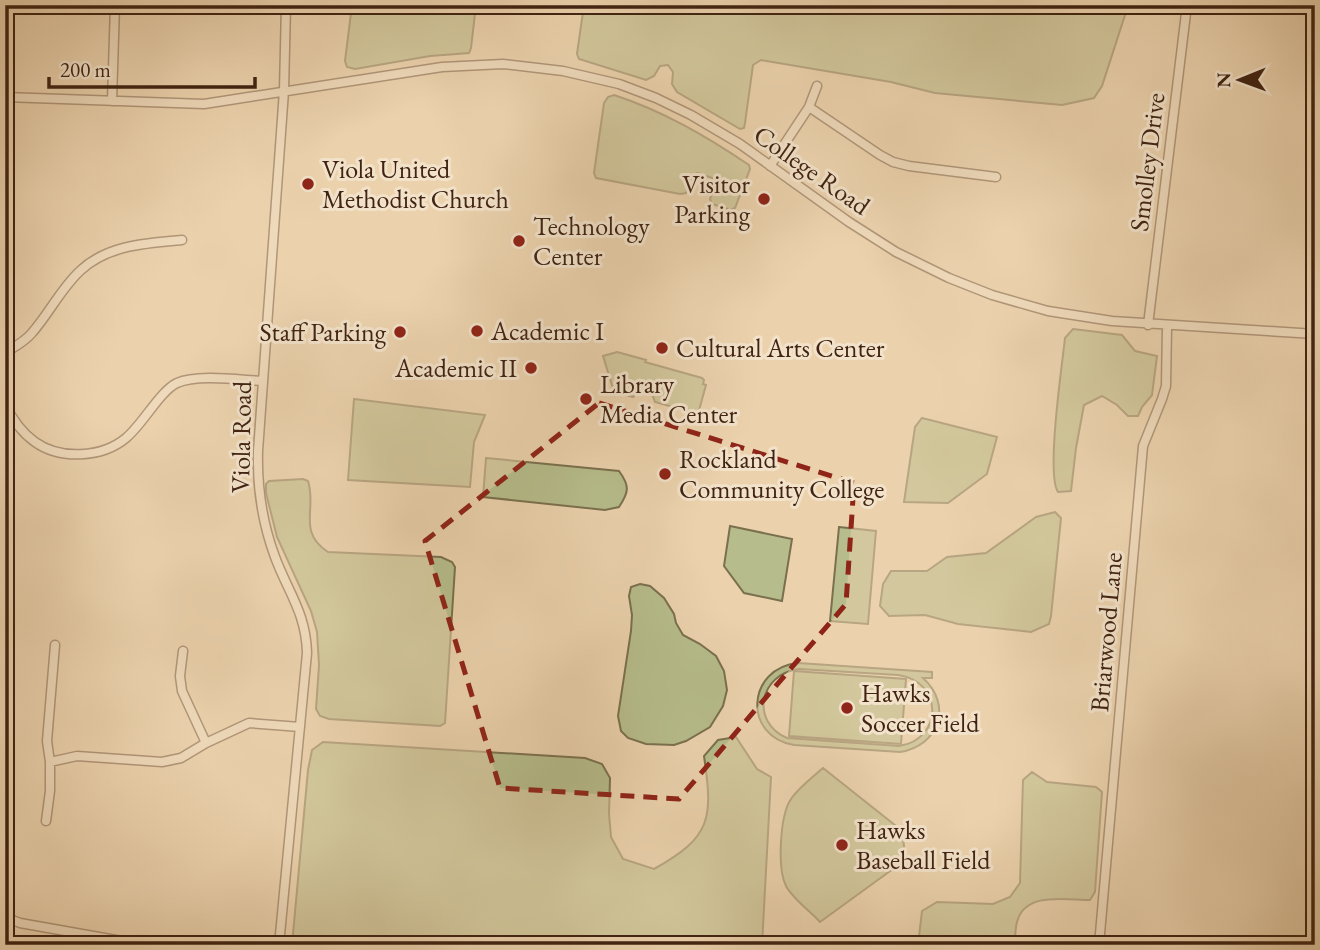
<svg xmlns="http://www.w3.org/2000/svg" width="1320" height="950" font-family="'EB Garamond',serif">
  <style>
    .green { fill: #b6bc8b; stroke: #7b704e; stroke-width: 2; fill-rule: evenodd }
    .lines { fill: none; stroke-linecap: round; stroke-linejoin: round }
    .minor-casing { stroke: #6b4f39; stroke-width: 11 }
    .minor { stroke: #f2e2ca; stroke-width: 8 }
    .marked { fill: none; stroke: #8f2418; stroke-width: 5; stroke-dasharray: 14 9; stroke-linejoin: round }
    .poi-dot { fill: #8f2418; stroke: #f2e2ca; stroke-width: 2.5 }
    .labels { text-anchor: middle; stroke-width: 6; stroke-linejoin: round; paint-order: stroke }
    .street-label { font-size: 26px; fill: #402312; stroke: #f2e2ca }
    .poi-label { font-size: 26px; fill: #402312; stroke: #f2e2ca; text-anchor: start }
  </style>
  <rect width="100%" height="100%" fill="#ebd2ad"/>
  <filter id="stains"><feTurbulence type="fractalNoise" baseFrequency=".00286" numOctaves="4"/><feColorMatrix values="0 0 0 0 .2 0 0 0 0 .09 0 0 0 0 .02 0 0 0 .5 -.17"/></filter>
  <radialGradient id="worn" r=".72"><stop offset=".6" stop-color="#630" stop-opacity="0"/><stop offset="1" stop-color="#630" stop-opacity=".3"/></radialGradient>
  <path class="green" d="M352 5H476L471 48 469 53 430 56 355 69 347 67 345 61Z
    M584 5H1126L1125 15 1102 86 1094 98 1062 105 935 93 891 82 761 60 753 65 745 123 744 128 740 129 677 92 672 84 673 72 668 65 660 66 654 76 646 80 579 59 577 54Z
    M614 95C663 111 706 136 749 165L750 169 735 208 731 210 712 204 710 199 716 184 715 179 698 173 694 174 686 193 680 194 596 178 594 173 604 103 608 97Z
    M1073 329 1122 335 1135 351 1157 356 1152 395 1142 407 1138 416H1128L1117 405 1102 396 1084 405 1076 448 1071 491 1058 492C1046 474 1062 366 1065 338Z
    M617 352 646 360 645 362 702 378 704 380 703 384 706 385 698 414 655 402 652 394 640 390 633 397 620 393 615 395 603 356Z
    M354 399 485 415 474 442 470 487 348 480Z
    M922 418 997 437 987 474 948 503 904 502 915 427Z
    M486 458 619 471C630 486 629 492 619 507L605 510 483 497Z
    M303 479 308 481C317 508 297 532 328 552L441 557 452 562 455 567 445 723 440 726 329 719 320 716 316 709 319 665 317 632 311 611 277 537 266 493V484L269 481Z
    M1055 512 1061 518 1051 616 1049 624 1031 632 958 624 925 615 889 616 880 606 883 584 891 571H927L947 557 986 553 1036 517Z
    M730 526 792 539 782 601 744 593 724 566Z
    M839 527 876 531 868 624 830 621Z
    M640 584 650 586 664 598 674 614 676 623 683 635 700 644 716 656 724 671 727 690 723 706 710 727 686 741 674 745 646 744 628 738 621 731 618 716 631 631 632 615 629 596 631 587Z
    M798 663 932 672V678H923C953 705 939 746 900 752L794 745C742 736 747 668 798 663ZM799 669 898 675C943 681 944 739 899 746L787 738C750 722 759 674 799 669Z
    M794 671 906 679 901 744 789 736Z
    M736 737 757 769 771 777 762 945H292L308 770 312 750 323 742 585 758 602 764 610 778 609 814 611 837 623 859 654 869C712 837 713 818 704 756L718 740Z
    M823 768 896 826C905 839 908 853 897 866L820 922C811 912 792 898 786 886 777 868 780 815 791 799 799 787 812 778 823 768Z
    M1032 772 1047 782 1096 787 1102 792 1095 892 1090 900C1066 900 1025 891 1017 922 1015 929 1015 938 1015 945H918L922 911 937 902 993 904 1010 897 1020 883 1023 780Z"/>
  <g class="lines">
    <g class="minor-casing">
      <path id="minor" d="M5 97 204 104 442 67 503 64 563 71 619 84 656 98 691 115 740 144 849 222 896 252 949 278 992 295 1048 311 1112 321 1315 334
        M112 101 115 5
        M809 107 880 155 893 162 909 166 996 177
        M770 166 809 107 817 86
        M1148 325 1187 5
        M5 353C14 347 24 342 31 334 49 314 61 288 81 270 108 245 147 243 182 240
        M5 404C12 419 21 432 35 442 60 460 102 458 126 438 143 424 160 391 177 383 198 374 240 380 263 381
        M183 651 180 676 182 691 206 743
        M50 762 77 756 162 762 181 758 206 743 249 723 300 727
        M46 821 50 791V762L47 741 55 645
        M5 917 20 923 144 945
        M279 945 307 653C306 613 288 592 275 557 262 522 257 488 258 451L284 91 286 5
        M1099 945 1143 446 1162 399 1166 386 1167 326"/>
    </g>
    <use href="#minor" class="minor"/>
  </g>
  <path d="M0 0H1320V950H0ZM599 403 854 483 846 604 679 799 500 788 425 541Z" fill="#ebd2ad" fill-opacity=".55" fill-rule="evenodd"/>
  <path class="marked" d="M599 403 854 483 846 604 679 799 500 788 425 541Z"/>
  <g class="poi-dot">
    <circle cx="308" cy="184" r="7"/>
    <circle cx="764" cy="199" r="7"/>
    <circle cx="519" cy="241" r="7"/>
    <circle cx="477" cy="331" r="7"/>
    <circle cx="400" cy="332" r="7"/>
    <circle cx="662" cy="348" r="7"/>
    <circle cx="531" cy="368" r="7"/>
    <circle cx="586" cy="399" r="7"/>
    <circle cx="665" cy="474" r="7"/>
    <circle cx="847" cy="708" r="7"/>
    <circle cx="842" cy="845" r="7"/>
  </g>
  <g class="labels">
    <g class="street-label">
      <text transform="translate(1147 162) rotate(-83)" y="9">Smolley Drive</text>
      <text transform="translate(812 170) rotate(35)" y="9">College Road</text>
      <text transform="translate(241 437) rotate(-89)" y="9">Viola Road</text>
      <text transform="translate(1106 632) rotate(-85)" y="9">Briarwood Lane</text>
    </g>
    <g class="poi-label">
      <text x="322" y="178">Viola United<tspan x="322" dy="30">Methodist Church</tspan></text>
      <text x="750" y="193" text-anchor="end">Visitor<tspan x="750" dy="30">Parking</tspan></text>
      <text x="533" y="235">Technology<tspan x="533" dy="30">Center</tspan></text>
      <text x="491" y="340">Academic I</text>
      <text x="386" y="341" text-anchor="end">Staff Parking</text>
      <text x="676" y="357">Cultural Arts Center</text>
      <text x="517" y="377" text-anchor="end">Academic II</text>
      <text x="600" y="393">Library<tspan x="600" dy="30">Media Center</tspan></text>
      <text x="679" y="468">Rockland<tspan x="679" dy="30">Community College</tspan></text>
      <text x="861" y="702">Hawks<tspan x="861" dy="30">Soccer Field</tspan></text>
      <text x="856" y="839">Hawks<tspan x="856" dy="30">Baseball Field</tspan></text>
    </g>
  </g>
  <rect width="1320" height="950" fill="none" stroke="#ebd2ad" stroke-width="28"/>
  <rect x="7" y="7" width="1306" height="936" fill="none" stroke="#402312" stroke-width="3.5"/>
  <rect x="14" y="14" width="1292" height="922" fill="none" stroke="#402312" stroke-width="2"/>
  <g transform="translate(1240 80) rotate(269)" stroke="#f2e2ca" stroke-width="5" paint-order="stroke">
  <path d="M0-5L12 26L0 18L-12 26Z" fill="#402312"/>
  <text y="-10" font-size="19" font-weight="bold" text-anchor="middle" fill="#402312">N</text>
  </g>
  <path d="M49 77v10h206v-10" fill="none" stroke="#402312" stroke-width="3.5"/>
  <text x="60" y="77" font-size="21" fill="#402312" stroke="#f2e2ca" stroke-width="5" paint-order="stroke">200 m</text>
  <rect width="100%" height="100%" filter="url(#stains)"/>
  <rect width="100%" height="100%" fill="url(#worn)"/>
</svg>
